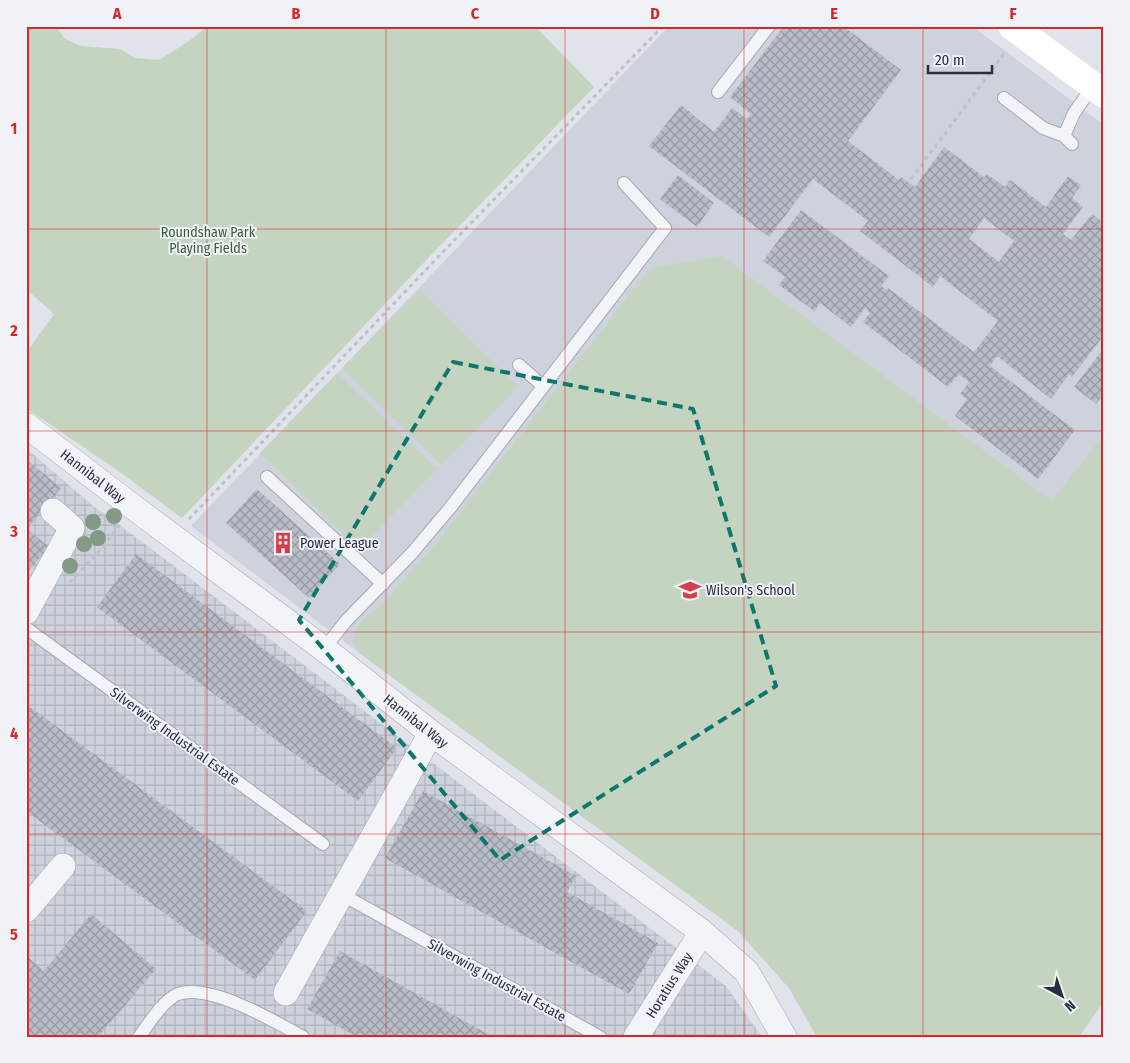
<svg xmlns="http://www.w3.org/2000/svg" width="1130" height="1063" font-family="'Fira Sans Condensed',sans-serif">
  <style>
    .built { fill: #ced2dc }
    .industrial { fill: url(#industrial-grid) }
    .park { fill: #c4d4c1 }
    .building { fill: url(#building-cross-hatch); fill-rule: evenodd }
    .lines { fill: none; stroke-linecap: round; stroke-linejoin: round }
    .service-casing { stroke: #a5a9b4; stroke-width: 14 }
    .minor-casing { stroke: #a5a9b4; stroke-width: 26 }
    .path { stroke: #bec1c9; stroke-width: 3; stroke-dasharray: 4 4; stroke-linecap: butt }
    .service { stroke: #f3f4f8; stroke-width: 12 }
    .minor { stroke: #f3f4f8; stroke-width: 25 }
    .secondary { stroke: #fff; stroke-width: 28 }
    .tree { fill: #849a86 }
    .marked { fill: none; stroke: #0f766e; stroke-width: 4; stroke-dasharray: 10 6; stroke-linejoin: round }
    .grid { fill: none; stroke: #d62828; stroke-width: 1; stroke-opacity: 0.55 }
    .labels { text-anchor: middle; stroke-width: 4; stroke-linejoin: round; paint-order: stroke }
    .park-label { font-size: 14px; fill: #395e34; stroke: #f0f2f7 }
    .street-label { font-size: 14px; fill: #282f42; stroke: #f0f2f7 }
    .poi-label { font-size: 14px; fill: #282f42; stroke: #f0f2f7; text-anchor: start }
    .neatline { fill: none; stroke: #d62828; stroke-width: 2 }
    .grid-label { font-size: 16px; text-anchor: middle; font-weight: bold; fill: #d62828 }
  </style>
  <defs>
    <pattern id="industrial-grid" width="8" height="8" patternUnits="userSpaceOnUse" patternTransform="scale(1.25)"><rect width="8" height="8" fill="#ced2dc"/><path d="M0 4h8M4 0v8" fill="none" stroke="#b1b5be"/></pattern>
    <pattern id="building-cross-hatch" width="8" height="8" patternUnits="userSpaceOnUse" patternTransform="scale(1.25)"><rect width="8" height="8" fill="#b7bcc7"/><path d="M0 0l8 8M0 8l8-8" fill="none" stroke="#9599a3"/></pattern>
  </defs>
  <rect width="100%" height="100%" fill="#e0e3ea"/>
  <path class="built" d="M669 26H972L1104 125V1001L1079 1037H817L789 988 738 931 362 655 191 526Z"/>
  <path class="industrial" d="M26 448 92 505 149 547 726 986 762 1037H26Z"/>
  <path class="park" d="M26 26H56L65 39 81 46 120 49 135 58 159 60 189 41 208 26H535L594 87 434 252 182 518 117 470 26 408V353L54 314 26 289Z
    M722 256 1052 501 1104 434V1001L1079 1037H817L789 988 738 931 362 655 353 642 360 622 380 606 435 545 650 268Z
    M420 290 518 387 441 465 342 368Z
    M337 373 437 469 359 549 260 453Z"/>
  <path class="building" d="M784 26H843L901 70 848 141 899 180 901 177 915 187 944 147 984 177 987 174 1005 187 1010 180 1046 207 1068 176 1081 186 1072 198 1083 207 1063 234 1071 240 1092 214 1104 223V335L1072 377 1069 374 1051 399 997 356 990 366 1075 430 1038 479 955 416 967 399 960 394 969 382 959 374 948 387 863 322 870 313 865 308 851 327 820 303 814 311 779 285 785 277 763 261 801 210 889 276 881 286 887 290 888 288 974 352 998 321 940 276 933 287 860 231 868 221 813 179 769 237 649 146 681 105 714 132 732 108 747 119 751 114 730 97ZM984 218 1014 241 999 262 969 239Z
    M678 175 714 203 697 227 660 199Z
    M1104 348V394L1096 404 1074 387Z
    M26 459 61 488 27 529 49 547 26 574Z
    M257 489 340 564 309 598 226 523Z
    M136 554 397 748 358 801 97 607Z
    M26 704 307 911 255 980 26 811Z
    M423 791 576 876 567 892 658 943 629 994 385 858Z
    M91 914 156 969 98 1037H26V962L29 958 44 971Z
    M340 951 493 1037H357L307 1009Z"/>
  <g class="lines">
    <g class="service-casing">
      <path id="service" d="M718 92 769 26
        M1004 98 1043 128 1064 136
        M1072 144 1064 136 1074 113 1093 86
        M519 365 543 386
        M267 477 383 584
        M26 628 323 844
        M324 649 346 621 412 553 450 508 665 228 624 183
        M341 894 600 1037
        M139 1037C148 1025 163 1000 178 994 210 983 274 1021 303 1037"/>
    </g>
    <g class="minor-casing">
      <path id="minor" d="M26 425 133 507 336 658 431 733 702 932 747 972 784 1037
        M26 612 72 528 53 511
        M26 910 63 866
        M286 993 431 733
        M636 1037 702 932"/>
    </g>
    <path class="path" d="M911 179 1006 51
      M189 519 439 256 663 26
      M70 582 104 546 120 524"/>
    <use href="#service" class="service"/>
    <use href="#minor" class="minor"/>
    <path class="secondary" d="M1012 26 1104 94"/>
  </g>
  <g class="tree">
    <circle cx="114" cy="516" r="8"/>
    <circle cx="93" cy="522" r="8"/>
    <circle cx="98" cy="538" r="8"/>
    <circle cx="84" cy="544" r="8"/>
    <circle cx="70" cy="566" r="8"/>
  </g>
  <path class="marked" d="M453 362 693 409 776 686 500 860 299 620Z"/>
  <path class="grid" d="M207 26V1037M386 26V1037M565 26V1037M744 26V1037M923 26V1037M26 229H1104M26 431H1104M26 632H1104M26 834H1104"/>
  <defs>
    <g id="building-bare" transform="scale(1.725)"><path d="M-4-6H4V6H1V3H-1V6H-4ZM-2.5-4.3h1.7v1.8h-1.7ZM.8-4.3h1.7v1.8H.8ZM-2.5-1h1.7V.8h-1.7ZM.8-1h1.7V.8H.8Z" fill="#d53f4a" stroke="#f0f2f7" stroke-width="2.5" paint-order="stroke"/></g>
    <g id="school-bare" transform="scale(1.725)"><path d="M0-5L7-2L0 1L-7-2ZM-4 1L0 2.5L4 1V4Q0 6-4 4Z" fill="#d53f4a" stroke="#f0f2f7" stroke-width="2.5" paint-order="stroke"/></g>
  </defs>
  <g fill-rule="evenodd">
    <use href="#building-bare" x="283" y="543"/>
    <use href="#school-bare" x="690" y="590"/>
  </g>
  <g class="labels">
    <g class="park-label">
      <text x="208" y="237">Roundshaw Park<tspan x="208" dy="16">Playing Fields</tspan></text>
    </g>
    <g class="street-label">
      <text transform="translate(93 476) rotate(38)" y="5">Hannibal Way</text>
      <text transform="translate(416 721) rotate(38)" y="5">Hannibal Way</text>
      <text transform="translate(175 736) rotate(36)" y="5">Silverwing Industrial Estate</text>
      <text transform="translate(497 980) rotate(29)" y="5">Silverwing Industrial Estate</text>
      <text transform="translate(669 985) rotate(-58)" y="5">Horatius Way</text>
    </g>
    <g class="poi-label">
      <text x="300" y="548">Power League</text>
      <text x="706" y="595">Wilson's School</text>
    </g>
  </g>
  <rect width="1130" height="1063" fill="none" stroke="#f0f2f7" stroke-width="55"/>
  <g transform="translate(1062 996) rotate(140)" stroke="#f0f2f7" stroke-width="4" paint-order="stroke">
  <path d="M0-4L9 19L0 12L-9 19Z" fill="#282f42"/>
  <text y="-8" font-size="14" font-weight="bold" text-anchor="middle" fill="#282f42">N</text>
  </g>
  <path d="M928 65v8h64v-8" fill="none" stroke="#282f42" stroke-width="2.5"/>
  <text x="935" y="65" font-size="15" fill="#282f42" stroke="#f0f2f7" stroke-width="4" paint-order="stroke">20 m</text>
  <rect x="28" y="28" width="1074" height="1008" class="neatline"/>
  <g class="grid-label">
    <text x="117" y="19">A</text>
    <text x="296" y="19">B</text>
    <text x="475" y="19">C</text>
    <text x="655" y="19">D</text>
    <text x="834" y="19">E</text>
    <text x="1013" y="19">F</text>
    <text x="14" y="134">1</text>
    <text x="14" y="336">2</text>
    <text x="14" y="537">3</text>
    <text x="14" y="739">4</text>
    <text x="14" y="940">5</text>
  </g>
</svg>
